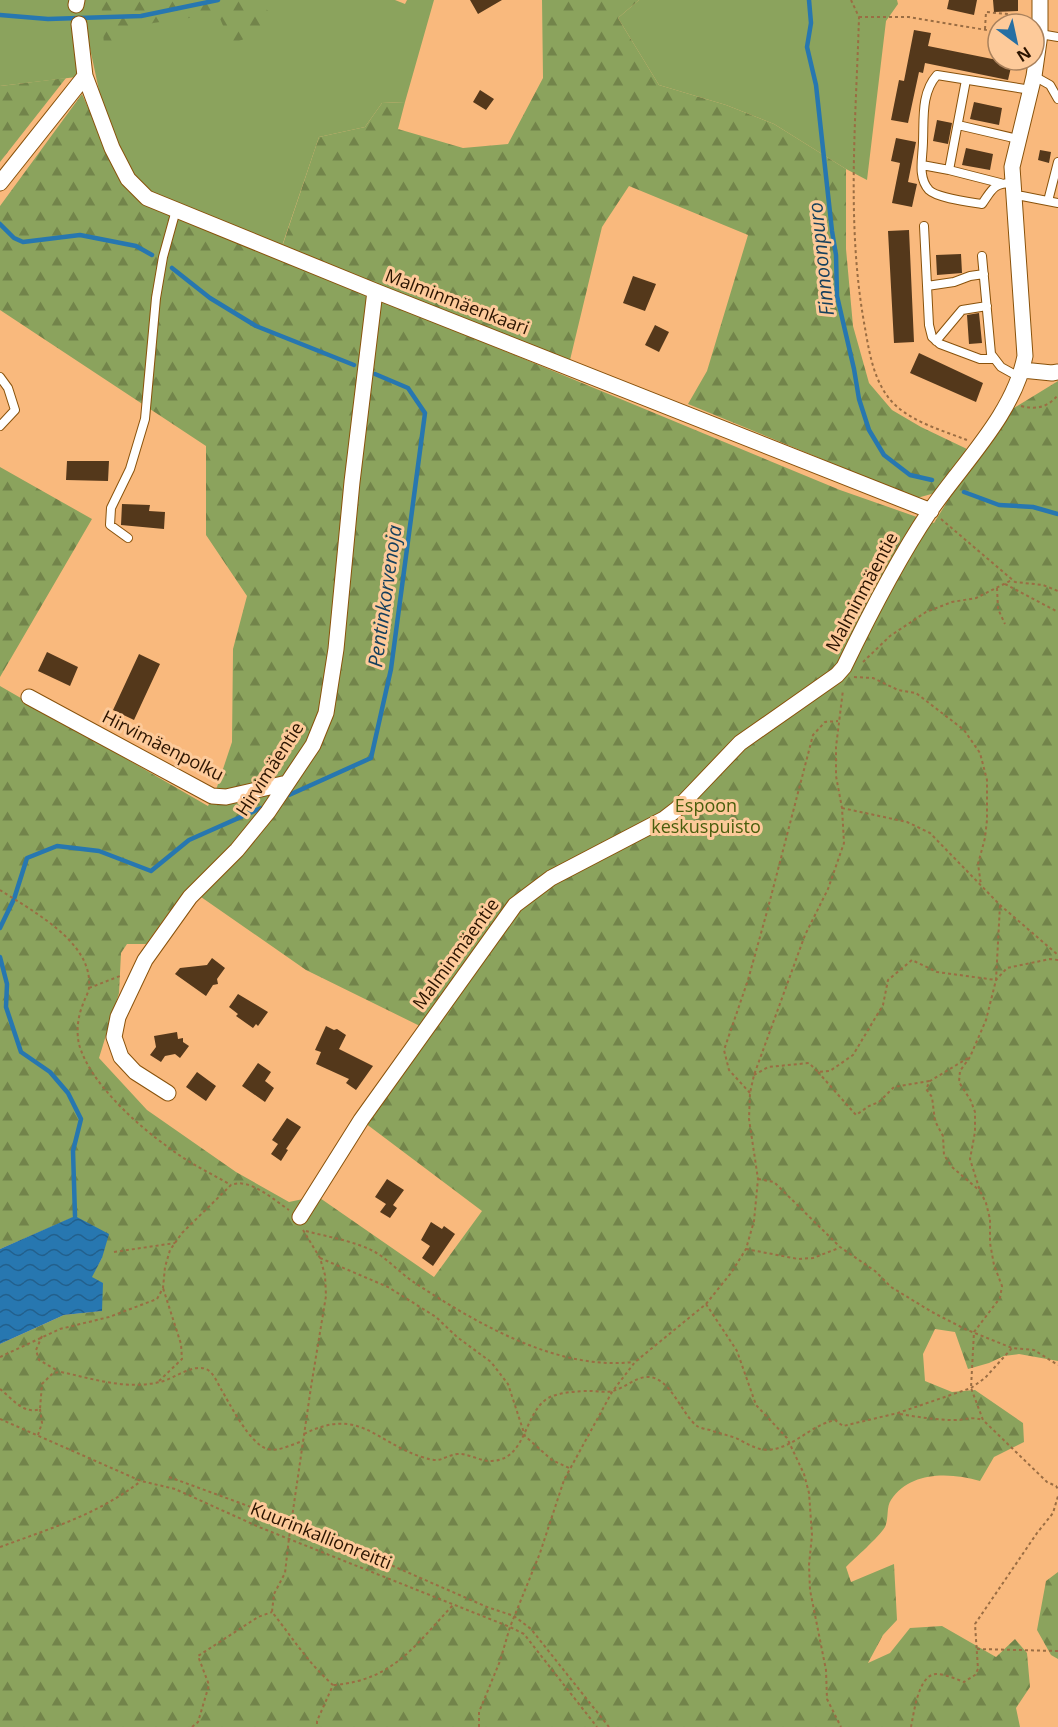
<svg xmlns="http://www.w3.org/2000/svg" width="1058" height="1727" font-family="'Open Sans',sans-serif">
  <style>
    .green { fill: #8ba35d }
    .forest { fill: url(#forest-firs); fill-rule: evenodd }
    .water { fill: url(#water-waves) }
    .lines { fill: none; stroke-linecap: round; stroke-linejoin: round }
    .stream { stroke: #2777b0; stroke-width: 4.5 }
    .building { fill: #54381b }
    .service-casing { stroke: #89520b; stroke-width: 10 }
    .minor-casing { stroke: #89520b; stroke-width: 17 }
    .path { stroke: #9a6d43; stroke-width: 2; stroke-dasharray: 3 3; stroke-linecap: butt }
    .service { stroke: #fff; stroke-width: 8 }
    .minor { stroke: #fff; stroke-width: 15 }
    .labels { text-anchor: middle; stroke-width: 6; stroke-linejoin: round; paint-order: stroke }
    .street-label { font-size: 18px; fill: #2b1400; stroke: #fdca9a }
    .park-label { font-size: 18px; fill: #495e0d; stroke: #fdca9a }
    .water-label { font-size: 20px; font-style: italic; fill: #153f5d; stroke: #fdca9a }
  </style>
  <defs>
    <pattern id="forest-firs" width="22" height="20" patternUnits="userSpaceOnUse" patternTransform="scale(1.5)"><rect width="22" height="20" fill="#8ba35d"/><path d="M5 1l3.5 6h-7zM16 11l3.5 6h-7z" fill="#72844a"/></pattern>
    <pattern id="water-waves" width="16" height="10" patternUnits="userSpaceOnUse" patternTransform="scale(1.5)"><rect width="16" height="10" fill="#2777b0"/><path d="M0 5q4-4 8 0t8 0" fill="none" stroke="#22608d"/></pattern>
  </defs>
  <rect width="100%" height="100%" fill="#f9b97d"/>
  <path class="green" d="M0 0H395L405 4 407 0H434L405 102 382 103 365 127 319 137 282 246 150 193 125 163 103 109 85 25V76L0 86Z
    M639 0H897L898 4 886 21 867 180 846 169 774 124 726 105 659 85 618 18Z"/>
  <path class="forest" d="M101 0H256L275 17 257 34 231 44 218 14 153 23 104 46Z
    M542 0H639L618 18 659 85 726 105 774 124 846 169V249L853 326 869 383 892 410 921 427 967 449 935 493 917 498 688 404 707 371 748 235 629 186 602 227 570 360 377 286 282 247 319 137 365 127 382 103 405 102 398 129 463 148 508 144 543 78Z
    M66 78 0 162V86Z
    M82 94 116 170 141 203 237 240 840 490 934 523 999 417 1058 381V1361L1019 1354 1004 1356 989 1363 968 1369 955 1332 935 1329 923 1354 925 1381 952 1392 975 1390 1023 1423 1024 1442 994 1457 980 1481C950 1472 910 1471 891 1500 886 1507 889 1519 885 1527 878 1538 856 1557 846 1567L851 1582 894 1564 897 1620 883 1635 868 1663 890 1653 910 1628 942 1626 996 1657 1015 1639 1027 1653 1030 1687 1016 1708 1020 1727H0V1344L64 1315 101 1311 91 1277 102 1258 74 1217 0 1249V686L208 806 217 787 232 742 233 649 247 596 206 535V446L0 310V206ZM201 897 306 970 426 1029 361 1120 482 1211 434 1277 317 1196 289 1202 236 1172 147 1110 99 1058 119 993 121 953 127 944H146L170 911Z
    M0 467 92 519 0 677Z
    M1058 1572V1659L1051 1655 1037 1630 1046 1581Z"/>
  <path class="water" d="M75 1216 109 1234 102 1258 92 1277 103 1283 102 1311 64 1315 0 1344V1249Z"/>
  <g class="lines">
    <path class="stream" d="M809 0 811 23 807 47 816 85 832 231 836 255 837 296 854 369 859 399 869 430 884 455 910 475 932 480
      M0 15 48 19 141 16 218 0
      M0 224 14 238 23 242 80 235 136 246 152 255
      M172 268 210 298 256 326 354 365
      M964 492 999 505 1033 507 1058 514
      M289 795 371 758 391 669 425 413 408 388 375 374
      M0 928 14 899 27 858 57 846 99 851 151 871 189 840 261 808
      M0 957 7 984 6 1007 21 1052 50 1072 68 1093 81 1119 73 1151 75 1216"/>
  </g>
  <path class="building" d="M470 0H502L478 14Z
    M949 0H977L974 15 947 9Z
    M993 0H1018V11L994 12Z
    M914 30 931 33 928 46 1012 63 1008 80 925 63 923 73 919 72 908 123 891 120 899 80 904 81Z
    M480 90 494 99 486 110 473 102Z
    M974 102 1002 108 999 125 970 119Z
    M937 120 952 123 948 144 933 141Z
    M896 138 916 142 908 182 917 184 912 207 892 203 900 163 891 161Z
    M966 148 993 154 990 170 962 165Z
    M1040 150 1051 152 1049 163 1038 160Z
    M909 230 914 342 894 343 888 231Z
    M961 254 962 273 937 275 936 255Z
    M633 276 656 284 645 311 623 303Z
    M979 313 982 343 969 344 967 315Z
    M655 325 669 332 659 352 645 345Z
    M919 353 983 383 976 402 910 373Z
    M67 461H109L108 481 66 480Z
    M122 504 150 505 149 511 165 512 164 529 121 525Z
    M47 652 78 667 70 686 38 671Z
    M139 654 160 664 134 720 113 710Z
    M212 958 225 968 217 979 218 984 213 985 206 996 175 974 180 968 207 965Z
    M238 994 268 1012 258 1026 256 1024 253 1028 236 1016 238 1014 229 1007Z
    M326 1026 334 1030 337 1029 346 1035 339 1049 373 1066 356 1090 346 1083 349 1079 316 1064 321 1052 315 1050Z
    M177 1032 178 1039 183 1038V1042L189 1046 180 1058 175 1054 165 1056 161 1062 150 1055 156 1047 154 1036Z
    M258 1063 271 1072 265 1081 274 1088 265 1102 242 1086Z
    M197 1072 216 1086 206 1101 186 1087Z
    M287 1118 301 1127 286 1149 288 1150 281 1161 271 1154 278 1144 272 1140Z
    M387 1179 404 1190 393 1205 397 1208 390 1218 380 1212 386 1204 375 1197Z
    M431 1222 442 1229 444 1226 455 1234 433 1266 422 1258 430 1246 421 1240Z"/>
  <g class="lines">
    <g class="service-casing">
      <path id="service" d="M1040 34 1058 37
        M1034 76 1050 85 1058 99
        M966 80 949 170 1000 183
        M958 125 1018 139
        M922 165 949 170
        M1012 183C993 183 992 190 982 204 970 202 937 198 929 190 917 177 923 157 923 141 924 118 921 93 937 75L1031 90
        M1013 197 1022 196 1058 203
        M1048 201 1058 162
        M924 226 929 325 932 337 940 344 980 359H994
        M982 256 991 354 1001 367 1019 377
        M927 286 954 282 970 276 984 274
        M936 341 962 310 987 306
        M0 377 8 388 15 410 0 426
        M128 538 110 525 111 508 130 469 145 419 156 298 163 257 176 210"/>
    </g>
    <g class="minor-casing">
      <path id="minor" d="M76 5 77 0
        M79 24 85 76 112 148 128 179 147 198 375 291 931 511
        M0 183 85 76
        M1022 370 1052 373 1058 372
        M29 697 212 796 226 797 287 783
        M168 1093 135 1072 121 1057 114 1037 118 1017 145 960 190 897 237 850 268 812 313 745 326 713 336 649 352 482 375 291
        M300 1217 361 1120 515 905 551 878 664 819 677 809 740 743 837 675 844 667C870 613 897 560 930 511 962 464 1014 414 1025 356L1012 167 1034 76 1040 34V0"/>
    </g>
    <path class="path" d="M851 0 859 17C856 120 846 226 865 328 869 351 873 377 888 397 905 420 941 430 967 440
      M859 17H909L998 32
      M985 29 986 12 1008 14
      M1021 406C1037 410 1048 407 1058 395
      M941 519 1015 582 1043 585 1058 591
      M1005 584 1058 612
      M997 588 998 609 1005 624
      M863 662 890 636 926 612 952 602 976 598 1012 580
      M854 677 873 678 898 690 916 693 964 730 980 753 987 780V820L985 838 978 864 981 885
      M842 808 907 822 930 833 1000 905 1058 955
      M0 890C32 911 93 942 89 987 89 992 85 998 83 1004 78 1016 76 1031 79 1044 89 1082 137 1125 168 1147 187 1162 210 1173 231 1185
      M1058 960 1050 959 1007 968 996 980 986 1020 970 1057 960 1071 959 1082 971 1101 975 1112V1132L970 1159 980 1191 986 1203 990 1219V1243L994 1265 1002 1286 1000 1298 974 1332 971 1388 983 1420 1047 1482 1056 1486 1058 1489
      M89 988 120 976
      M968 1058 930 1081 926 1089 932 1097 935 1121 943 1136 944 1155 952 1167 980 1191
      M818 1072 856 1115 869 1106 879 1102 894 1087 930 1081
      M754 1075 768 1067 809 1063 818 1072 830 1071 853 1055 883 1005 888 980 912 960 937 972 996 980 1000 905
      M750 1093 729 1070 724 1050 748 980 768 908 813 735 825 722 838 721
      M758 1179 774 1182 840 1247 875 1271 891 1287 932 1312 965 1329 1012 1348 1034 1350 1058 1365
      M303 1230 320 1258 325 1275 326 1296 311 1387 289 1538 285 1573 274 1594 272 1612C292 1637 308 1663 333 1685L317 1721V1727
      M306 1231C328 1237 355 1241 375 1252 389 1260 401 1274 415 1283 476 1323 558 1371 633 1362
      M746 1249 798 1259 813 1258 839 1248
      M114 1252 175 1243
      M320 1258 388 1287 436 1317 457 1337 491 1362 508 1384 525 1436 552 1460 569 1468
      M706 1304 737 1351 756 1405 787 1438 804 1474 809 1493 812 1535 809 1565 810 1590 826 1670 827 1699 841 1727
      M42 1336 36 1350 39 1360 58 1371
      M0 1357 60 1329 109 1317 157 1299 163 1288 165 1267 170 1250 182 1233 231 1185C249 1177 274 1200 289 1210
      M159 1381 182 1359 181 1344 163 1288
      M0 1389C12 1398 23 1415 40 1409L42 1384 53 1373 61 1372C94 1379 126 1390 160 1382 174 1379 194 1362 208 1370 214 1374 217 1382 221 1389 230 1404 250 1445 268 1449 278 1452 293 1444 303 1441
      M900 1414C918 1417 936 1420 954 1420 968 1420 967 1416 983 1420
      M0 1419 141 1481 175 1489 259 1527 510 1627 524 1634 597 1727
      M304 1434C359 1406 375 1442 422 1457 443 1464 440 1457 457 1454 469 1453 481 1462 492 1461 528 1459 523 1411 550 1397 562 1392 578 1391 590 1391 598 1391 606 1393 613 1391 624 1388 635 1378 646 1377 670 1375 681 1414 697 1426 700 1428 705 1429 710 1430 718 1433 727 1435 736 1438 744 1442 752 1447 760 1449 764 1450 770 1450 774 1449 796 1445 810 1426 835 1420L843 1426 898 1413 971 1388 985 1378 1012 1348
      M38 1435 42 1423 40 1409
      M169 1477 292 1522 487 1607 514 1616 531 1629 609 1727
      M0 1547C49 1529 99 1514 141 1481
      M977 1649 1058 1651
      M334 1685C394 1680 415 1645 454 1604
      M192 1727 198 1722 209 1685 198 1656 258 1617 272 1612
      M479 1727V1712L500 1661 510 1627 540 1553 564 1480 612 1392 635 1362 706 1304 731 1273 746 1249 754 1221 758 1179 749 1119 750 1093 754 1075 805 935 828 889 844 843 842 808 836 776V747L843 690
      M911 1727C914 1713 918 1675 936 1674 945 1674 956 1679 964 1682L975 1675 978 1669 975 1624 1037 1533 1053 1513 1058 1496"/>
    <use href="#service" class="service"/>
    <use href="#minor" class="minor"/>
  </g>
  <g class="labels">
    <g class="street-label">
      <text transform="translate(457 302) rotate(21)" y="6">Malminmäenkaari</text>
      <text transform="translate(862 592) rotate(-62)" y="6">Malminmäentie</text>
      <text transform="translate(163 746) rotate(27)" y="6">Hirvimäenpolku</text>
      <text transform="translate(270 769) rotate(-57)" y="6">Hirvimäentie</text>
      <text transform="translate(456 954) rotate(-54)" y="6">Malminmäentie</text>
      <text transform="translate(321 1536) rotate(22)" y="6">Kuurinkallionreitti</text>
    </g>
    <g class="park-label">
      <text x="706" y="812">Espoon<tspan x="706" dy="21">keskuspuisto</tspan></text>
    </g>
    <g class="water-label">
      <text transform="translate(821 259) rotate(-96)" y="7">Finnoonpuro</text>
      <text transform="translate(385 596) rotate(-82)" y="7">Pentinkorvenoja</text>
    </g>
  </g>
  <g transform="translate(1016 42) rotate(147)"><circle r="28" fill="#fdca9a" stroke="#a9815c" stroke-width="1.5"/>
  <path d="M0-4.5L10 22L0 15L-10 22Z" fill="#276fa3"/>
  <text y="-9" font-size="16" font-weight="bold" text-anchor="middle" fill="#2b1400">N</text>
  </g>
</svg>
